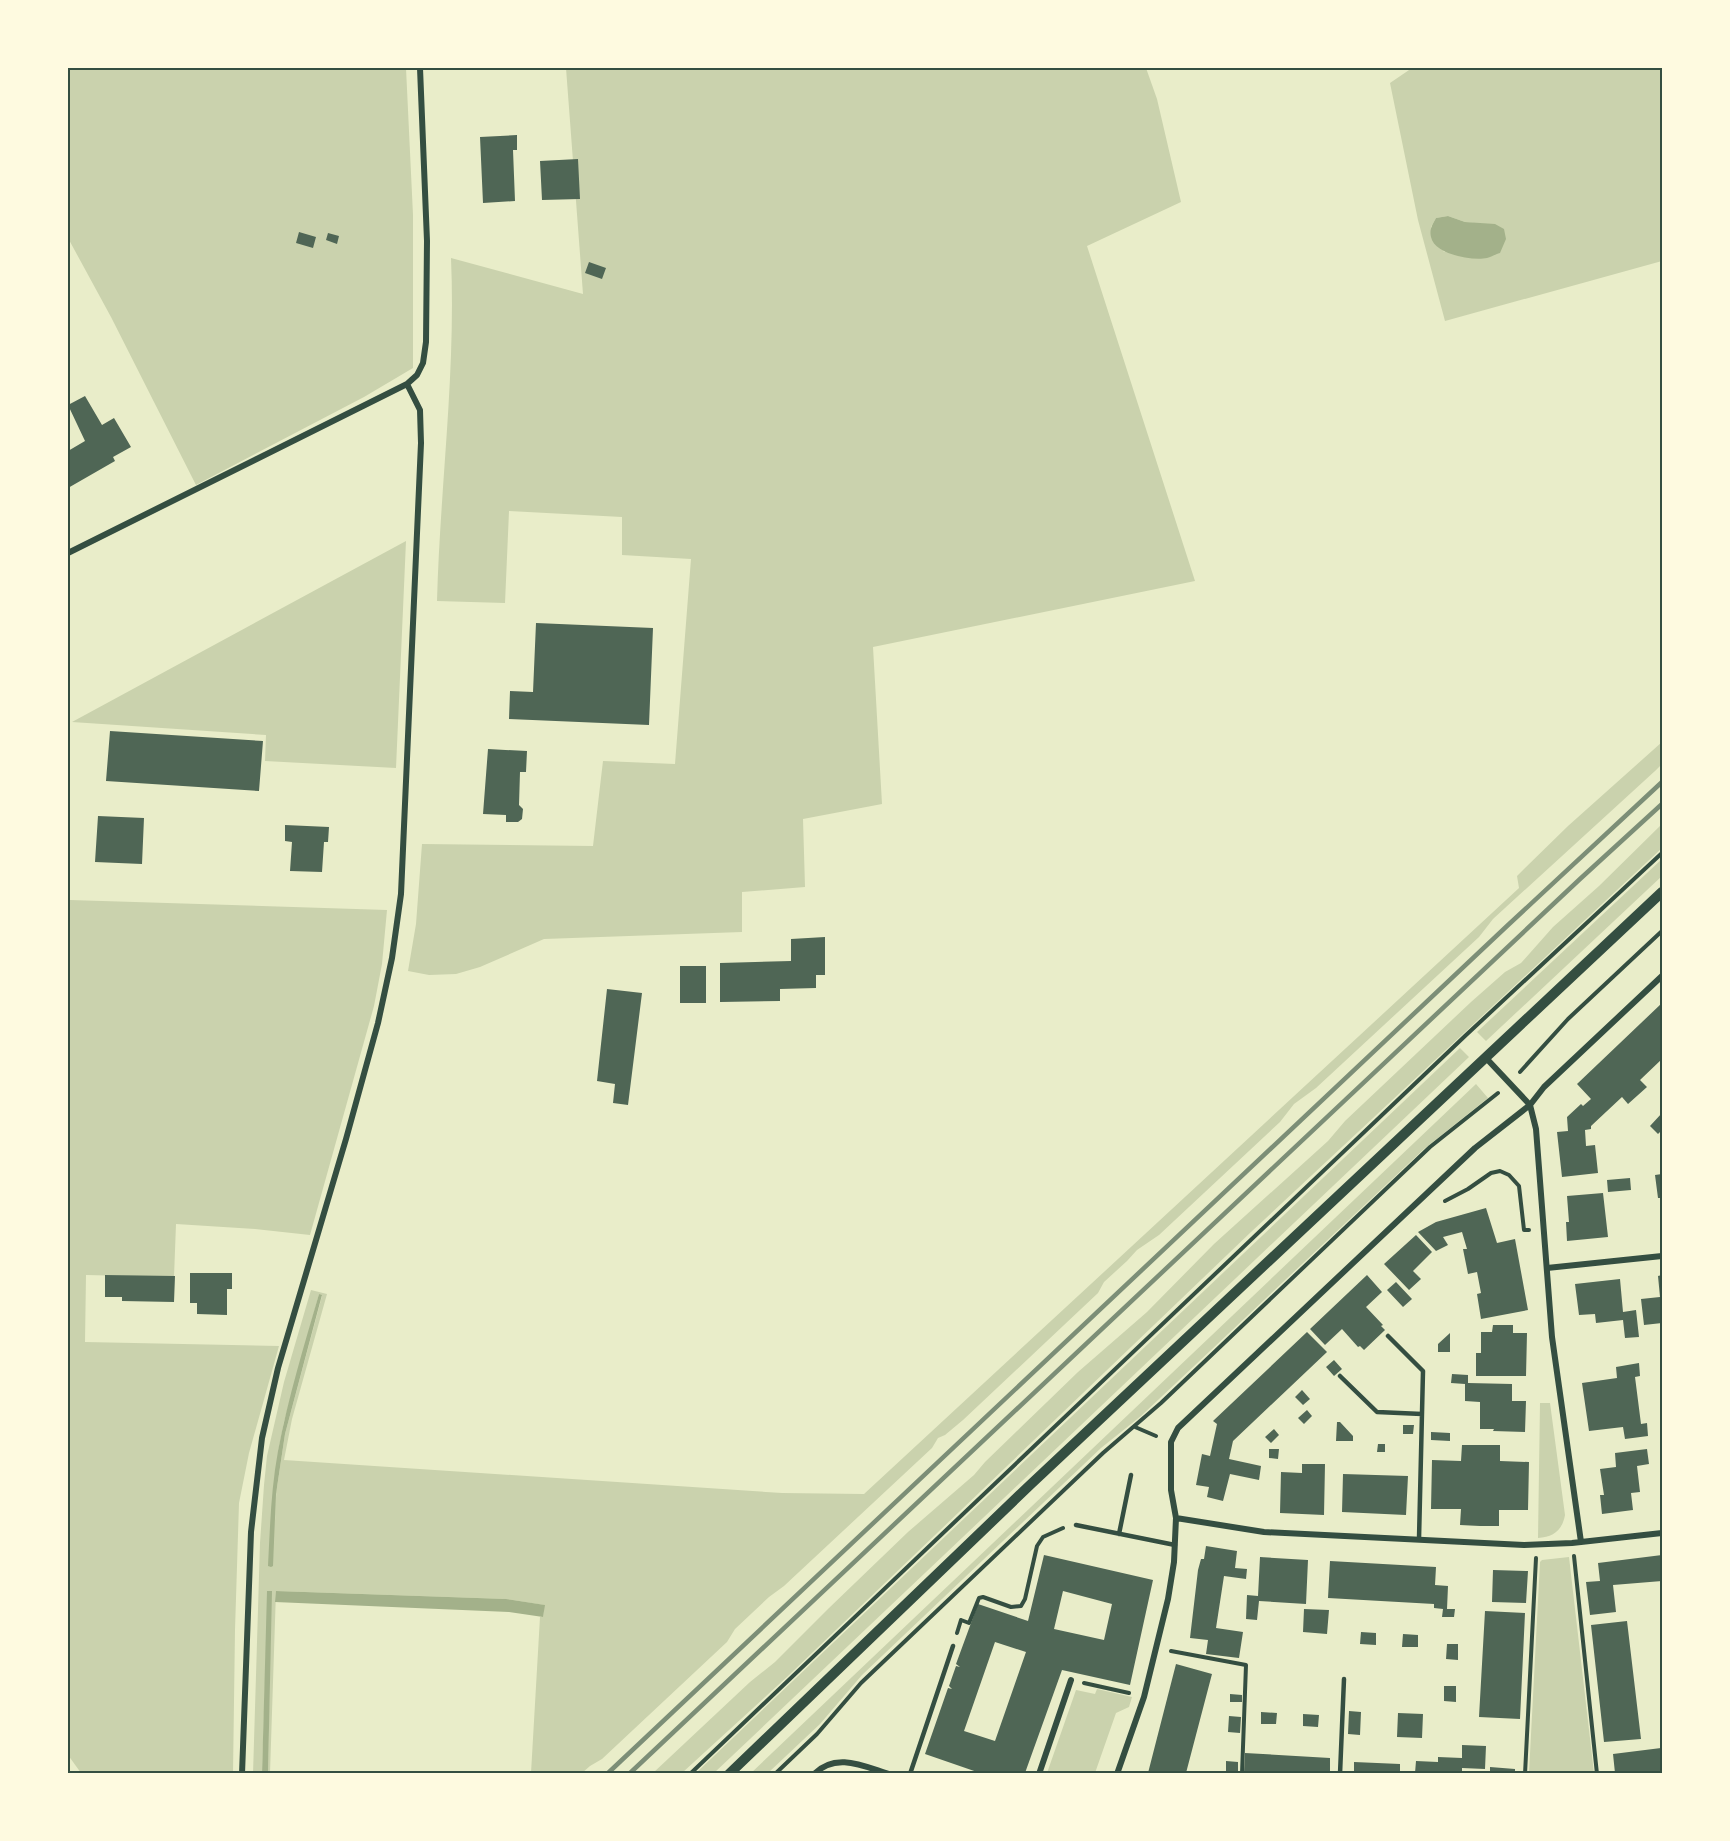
<svg xmlns="http://www.w3.org/2000/svg" width="1730" height="1841" font-family="'Archivo Narrow',sans-serif">
  <style>
    .green { fill: #cad2ad; fill-rule: evenodd }
    .water { fill: #a3b18a }
    .building { fill: #4f6655; fill-rule: evenodd }
    .lines { fill: none; stroke-linecap: round; stroke-linejoin: round }
    .path { stroke: #344e41; stroke-width: 4 }
    .service { stroke: #344e41; stroke-width: 4.5 }
    .minor { stroke: #344e41; stroke-width: 6 }
    .tertiary { stroke: #344e41; stroke-width: 10 }
    .rail { stroke: #7c8e77; stroke-width: 4.5 }
    .neatline { fill: none; stroke: #344e41; stroke-width: 2 }
  </style>
  <rect width="100%" height="100%" fill="#e9edc9"/>
  <path class="green" d="M68 68H406L413 215V368L364 397 196 485 111 317 68 238Z
    M566 68H1146L1157 99 1181 202 1087 246 1195 581 873 647 882 804 803 819 805 887 742 892V932L544 939 480 967 456 974 429 975 408 971 416 924 422 844 593 846 603 761 675 764 691 559 622 555V517L509 511 505 603 437 601C440 487 456 373 451 258L583 294Z
    M1412 68H1662V261L1445 321 1418 220 1390 83ZM1448 216 1465 222 1484 224 1444 252 1431 227 1436 218Z
    M406 541 396 768 265 761 266 735 72 722Z
    M1662 742V764L1655 771 1493 919 1479 937 1316 1088 1294 1104 1280 1122 1159 1235 1137 1250 1127 1261 1104 1282 1098 1293 963 1420 945 1435 938 1438 932 1448 784 1586 769 1597 735 1629 727 1642 602 1759 590 1766 582 1773H531L540 1617H543L544 1605 506 1599 276 1591 270 1773H268L271 1591H268L262 1773 253 1774 260 1543 264 1485 267 1456 284 1382 311 1290 327 1294 292 1419 284 1460 782 1493 864 1494 1519 888 1517 876 1524 869 1568 826ZM319 1294 322 1296 285 1434 276 1494 273 1566 278 1452 284 1422Z
    M1662 824V848L1251 1232 788 1676 682 1773H653L750 1682 775 1662 829 1608 908 1532 974 1475 985 1462 1078 1372 1147 1312 1214 1244 1328 1141 1345 1121 1471 1002 1505 972 1521 963 1553 927 1599 886Z
    M1662 859V876L1486 1041 1477 1032Z
    M70 900 387 910 382 964 374 1006 310 1235 255 1229 176 1224 174 1277 86 1275 85 1342 279 1346 249 1453 239 1503 235 1630 233 1773H81L68 1755V901Z
    M1460 1048 1469 1057 750 1739 714 1773H696Z
    M1476 1084 1488 1098 1424 1149 1141 1416 1101 1448 862 1675 820 1724 768 1773 750 1774Z
    M1540 1403H1550L1565 1515C1562 1531 1553 1537 1538 1538Z
    M1569 1557 1594 1773H1529L1540 1562 1542 1560Z
    M1097 1689 1132 1697 1129 1707 1116 1713 1095 1773H1047L1076 1690 1095 1694Z"/>
  <path class="water" d="M1448 216 1465 222 1495 224 1504 229 1506 239 1500 253C1496 254 1491 257 1487 258 1471 261 1434 254 1431 237 1429 229 1433 224 1436 218Z
    M319 1294 322 1295 285 1434 276 1494 273 1566 271 1567 268 1566C270 1527 271 1489 278 1451 288 1398 304 1346 319 1294Z
    M267 1591H272L268 1773 262 1774Z
    M276 1591 506 1599 545 1605 543 1617 509 1612 275 1602Z"/>
  <path class="building" d="M517 135V150H513L515 201 483 203 480 137Z
    M578 159 580 199 542 200 540 161Z
    M299 232 316 237 313 248 296 243Z
    M328 233 339 236 337 244 326 240Z
    M589 262 606 268 602 279 585 273Z
    M85 396 102 425 114 418 131 447 113 457 115 461 68 488V451L85 441 68 405Z
    M536 623 653 628 649 725 509 719 510 691 533 692Z
    M110 731 263 741 259 791 106 781Z
    M488 749 527 751 526 772H520L519 805 523 809 522 819 518 822H506V815L483 814Z
    M98 816 144 818 142 864 95 862Z
    M285 825 329 827 328 842H324L322 872 290 871 292 842 285 841Z
    M825 937V975H816V988L780 989V1001L720 1002V963L791 961V939Z
    M680 966H706V1003H680Z
    M607 989 642 993 628 1105 613 1103 615 1084 597 1081Z
    M1662 1003V1059L1640 1080 1647 1087 1628 1104 1622 1097 1591 1126V1129L1585 1130 1586 1146 1595 1145 1598 1173 1562 1177 1557 1132 1568 1131 1567 1117 1581 1104 1583 1106 1591 1099 1577 1084Z
    M1662 1113V1130L1658 1134 1650 1126Z
    M1662 1174V1198H1658L1655 1175Z
    M1630 1178 1631 1190 1608 1192 1607 1180Z
    M1603 1193 1608 1237 1567 1241 1566 1222H1569L1567 1196Z
    M1486 1208 1497 1243 1515 1239 1528 1310 1481 1319 1477 1294 1481 1293 1477 1272 1468 1274 1463 1249H1467L1462 1232 1443 1237 1448 1245 1436 1251 1418 1232 1436 1222Z
    M1416 1235 1432 1252 1413 1271 1421 1279 1409 1290 1384 1264Z
    M190 1273H232V1289H227V1315L197 1314V1303H190Z
    M105 1275 175 1276 174 1302 122 1301V1297H105Z
    M1367 1275 1382 1292 1366 1307 1383 1325 1381 1326 1385 1330 1364 1350 1360 1346 1358 1347 1342 1329 1325 1345 1310 1329Z
    M1662 1275V1323L1644 1325 1641 1299 1660 1297 1658 1276Z
    M1620 1279 1623 1312 1636 1310 1639 1337 1625 1338 1623 1320 1596 1323 1595 1314 1579 1315 1575 1284Z
    M1396 1282 1412 1299 1403 1307 1387 1290Z
    M1493 1325H1513V1333H1527L1526 1376H1476V1353H1481V1332H1492Z
    M1307 1332 1327 1352 1233 1441 1229 1459 1261 1466 1259 1480 1230 1474 1223 1501 1207 1497 1209 1487 1196 1485 1202 1454 1210 1456 1217 1424 1213 1421Z
    M1450 1333V1352H1438V1344Z
    M1334 1360 1342 1369 1334 1376 1326 1367Z
    M1639 1363 1640 1376 1635 1377 1641 1424 1647 1423 1648 1436 1625 1439 1623 1427 1589 1431 1582 1383 1617 1378 1616 1367Z
    M1452 1374 1468 1375V1383L1512 1384V1401H1526L1525 1432 1493 1431 1494 1429H1480V1402L1465 1401V1384L1451 1383Z
    M1302 1390 1310 1399 1303 1405 1295 1397Z
    M1307 1410 1312 1416 1304 1424 1298 1418Z
    M1337 1422H1340L1353 1436V1441H1336Z
    M1403 1425H1414L1413 1434H1403Z
    M1274 1429 1279 1435 1271 1443 1265 1437Z
    M1431 1432 1450 1433V1441L1431 1440Z
    M1378 1444H1385V1452H1377Z
    M1462 1445H1500V1461L1529 1462 1528 1510H1499V1526H1480L1460 1525 1461 1509H1431L1432 1460 1461 1461Z
    M1269 1449H1279L1278 1459 1269 1458Z
    M1647 1449 1649 1464 1637 1466 1640 1492 1631 1493 1633 1510 1602 1514 1600 1495H1604L1600 1469 1616 1467 1615 1453Z
    M1302 1464H1325L1324 1515 1280 1513 1281 1472 1302 1473Z
    M1343 1474 1408 1476 1406 1515 1342 1512Z
    M1206 1546 1237 1551 1235 1568 1247 1569 1246 1579 1224 1576 1216 1628 1243 1632 1239 1658 1206 1654 1208 1640 1190 1638 1198 1570 1201 1559H1204Z
    M1044 1555 1153 1580 1130 1685 1062 1670 1025 1773H980L925 1754 948 1688 952 1689 949 1686 956 1666 960 1667 956 1664 978 1604 1028 1621ZM1063 1591 1112 1604 1104 1640 1054 1629ZM995 1642 1026 1652 995 1741 964 1731Z
    M1662 1555V1581L1613 1585 1616 1612 1590 1615 1586 1582 1600 1581 1598 1563Z
    M1260 1557 1308 1560 1306 1604 1259 1601 1257 1620 1246 1619 1247 1595 1258 1596Z
    M1330 1561 1436 1567 1435 1585 1448 1586 1447 1609H1455L1454 1617H1442L1443 1609 1434 1608V1604L1328 1598Z
    M1493 1570 1528 1571 1526 1603 1492 1602Z
    M1304 1609 1329 1610 1327 1634 1303 1632Z
    M1485 1611 1525 1613 1520 1719 1479 1717Z
    M1627 1621 1641 1739 1604 1742 1591 1625Z
    M1361 1632 1376 1633V1645L1360 1644Z
    M1403 1634 1418 1635V1647H1402Z
    M1447 1644H1458V1660L1446 1659Z
    M1176 1664 1212 1674 1186 1773H1148Z
    M1444 1686H1456V1702L1444 1701Z
    M1230 1694 1242 1695V1702H1230Z
    M1349 1711 1361 1712 1360 1735 1348 1734Z
    M1261 1712 1277 1713 1276 1724H1261Z
    M1398 1713 1423 1714 1422 1738 1397 1737Z
    M1303 1714 1319 1715 1318 1727 1303 1726Z
    M1229 1716 1241 1717 1240 1733 1228 1732Z
    M1462 1745 1486 1746 1485 1769 1462 1768V1773H1415L1416 1761 1438 1762V1757L1462 1758Z
    M1661 1748 1662 1773H1615L1613 1754Z
    M1245 1753 1330 1758V1773H1244Z
    M1226 1761 1238 1762V1773H1226Z
    M1354 1762 1400 1764V1773H1354Z
    M1490 1767 1515 1769V1773H1490Z"/>
  <g class="lines">
    <path class="path" d="M1520 1072 1568 1019 1662 931
      M1445 1201 1468 1189 1491 1173 1500 1171 1509 1175 1519 1186 1524 1230H1529
      M1135 1427 1156 1436
      M1574 1556 1597 1774
      M957 1633 961 1620 969 1623 979 1598 983 1597 1011 1607 1021 1606 1025 1599 1037 1546 1043 1537 1063 1528
      M1171 1651 1246 1665 1242 1774
      M1084 1683 1129 1693
      M690 1774 1465 1036 1662 853
      M775 1774 817 1734 861 1683 1103 1453 1161 1403 1430 1147 1498 1093
      M1525 1774 1536 1558"/>
    <path class="service" d="M1388 1336 1423 1371 1419 1539
      M1340 1376 1377 1412 1422 1414
      M1076 1525 1175 1545
      M1119 1534 1131 1475
      M910 1774 953 1646
      M1340 1774 1344 1679"/>
    <path class="minor" d="M68 553 407 384 417 375 423 363 426 342 427 241 420 68
      M1486 1058 1530 1105 1536 1129 1552 1337 1581 1542
      M1547 1268 1662 1256
      M1176 1518 1264 1532 1524 1545 1572 1543 1662 1533
      M242 1774 251 1532 262 1438 278 1368 346 1139 378 1023 392 958 401 894 421 443 420 410 407 384
      M814 1774C836 1752 863 1766 889 1774
      M1039 1774 1071 1680
      M1117 1774 1144 1697 1168 1599 1174 1562 1176 1518 1171 1490V1442L1178 1428 1475 1148 1530 1105 1544 1087 1662 976"/>
    <path class="tertiary" d="M729 1774 1030 1485 1662 892"/>
    <path class="rail" d="M607 1774 1507 926 1662 782
      M629 1774 1580 879 1662 804"/>
  </g>
  <rect width="1730" height="1841" fill="none" stroke="#fefae0" stroke-width="138"/>
  <rect x="69" y="69" width="1592" height="1703" class="neatline"/>
</svg>
